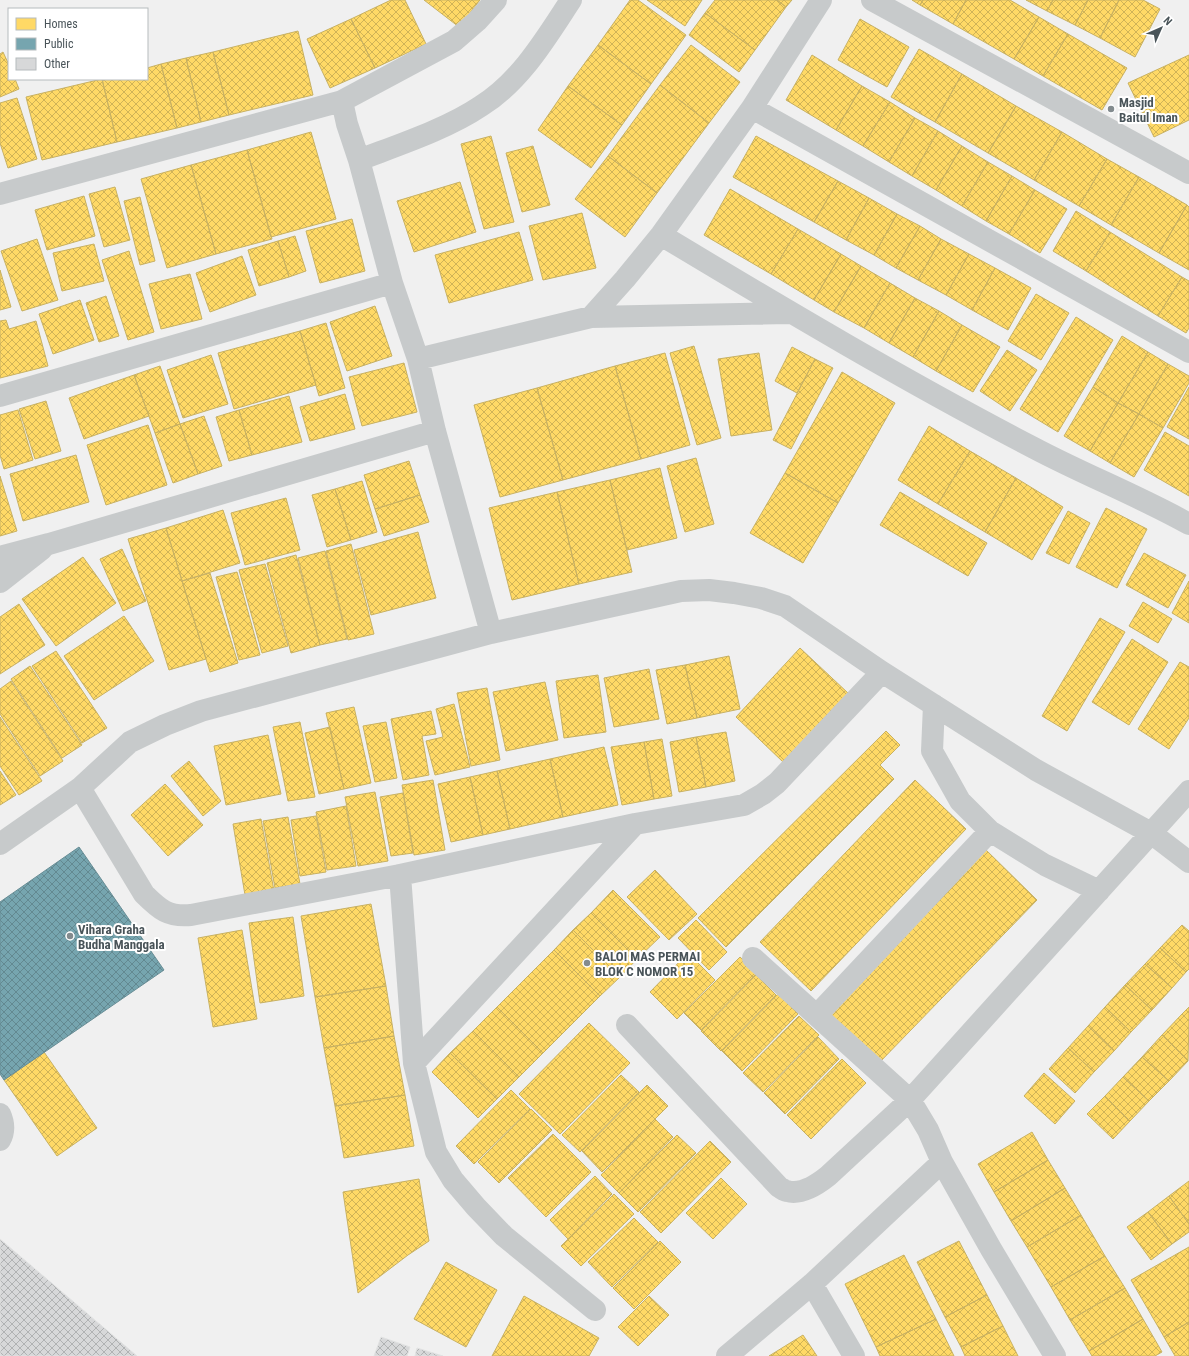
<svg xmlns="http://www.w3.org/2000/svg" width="1189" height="1356" font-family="'Roboto Condensed',sans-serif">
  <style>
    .homes { fill: url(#homes-cross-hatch); stroke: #c8b162 }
    .public { fill: url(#public-cross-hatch); stroke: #688d95 }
    .building { fill: url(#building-cross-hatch); stroke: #e1e2e2 }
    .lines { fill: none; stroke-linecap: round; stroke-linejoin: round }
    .minor { stroke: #c7cacb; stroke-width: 22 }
    .poi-dot { fill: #838b8e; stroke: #fff; stroke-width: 1.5 }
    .labels { text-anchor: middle; stroke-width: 4; stroke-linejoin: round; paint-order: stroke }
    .poi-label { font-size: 13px; font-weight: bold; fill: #495459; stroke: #fff; text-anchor: start }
  </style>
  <defs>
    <pattern id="homes-cross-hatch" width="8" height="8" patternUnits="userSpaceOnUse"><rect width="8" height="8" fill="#ffd966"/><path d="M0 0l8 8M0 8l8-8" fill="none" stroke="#d0b357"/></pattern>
    <pattern id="public-cross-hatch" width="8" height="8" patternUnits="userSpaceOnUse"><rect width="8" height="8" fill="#76a5af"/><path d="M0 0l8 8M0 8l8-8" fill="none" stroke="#638991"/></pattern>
    <pattern id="building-cross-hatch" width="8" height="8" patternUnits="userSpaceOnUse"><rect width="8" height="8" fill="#d7d8d9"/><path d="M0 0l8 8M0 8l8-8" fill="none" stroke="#b0b2b3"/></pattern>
  </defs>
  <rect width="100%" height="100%" fill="#f0f0f0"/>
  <path class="homes" d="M391 0H405L426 44 375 68 351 19Z
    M424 0H480L459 27Z
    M630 0H638L686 35 651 84 598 45Z
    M647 0H702L685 26Z
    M715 0H777L786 7 755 50 705 13Z
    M777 0H792L786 7Z
    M912 0H923L920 5Z
    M923 0H966L953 24 920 5Z
    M966 0H1010L1039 17 1014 59 953 24Z
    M1026 0H1053L1047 11Z
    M1053 0H1088L1075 25 1047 11Z
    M1088 0H1119L1100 38 1075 25Z
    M1119 0H1143L1160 9 1135 57 1100 38Z
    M705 13 755 50 739 72 689 35Z
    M1039 17 1068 34 1043 76 1014 59Z
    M351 19 375 68 330 88 307 39Z
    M860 19 909 47 887 87 838 60Z
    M298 31 313 95 229 115 213 52Z
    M1068 34 1127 68 1102 110 1043 76Z
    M598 45 651 84 622 125 568 86Z
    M691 45 740 82 709 123 660 85Z
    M919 49 962 74 935 122 891 97Z
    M3 52 9 65V79H15L19 89 0 97V54Z
    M213 52 229 115 201 122 186 58Z
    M812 55 862 86 836 130 786 100Z
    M1189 55V120L1154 137 1128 83Z
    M186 58 201 122 177 128 161 64Z
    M161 64 177 128 117 142 102 79H147V68Z
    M962 74 1016 106 988 153 935 122Z
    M102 79 117 142 42 160 26 97Z
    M660 85 709 123 657 193 608 156Z
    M568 86 622 125 591 168 538 130Z
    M862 86 890 102 863 146 836 130Z
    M17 98 37 159 8 168 0 143V103Z
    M890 102 915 118 889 162 863 146Z
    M1016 106 1062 132 1034 180 988 153Z
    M915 118 938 131 912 176 889 162Z
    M938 131 962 146 936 190 912 176Z
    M311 132 336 219 271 237 247 150Z
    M1062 132 1107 159 1079 206 1034 180Z
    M491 136 514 222 484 229 461 144Z
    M756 136 838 181 814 222 733 177Z
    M533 146 550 205 522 212 506 153Z
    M962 146 988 162 962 206 936 190Z
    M247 150 272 239 216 254 191 165Z
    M608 156 657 193 625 237 575 199Z
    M1107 159 1139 177 1111 225 1079 206Z
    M988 162 1012 176 986 221 962 206Z
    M191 165 216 254 167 268 141 179Z
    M1012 176 1035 190 1009 234 986 221Z
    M1139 177 1187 205 1159 253 1111 225Z
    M838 181 869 198 846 240 814 222Z
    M460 182 476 232 414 252 397 201Z
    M115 187 130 240 104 247 89 194Z
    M730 189 798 229 771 274 704 235Z
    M1035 190 1067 209 1040 253 1009 234Z
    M84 196 95 236 47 250 35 210Z
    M140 197 155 261 140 265 124 201Z
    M869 198 897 214 874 255 846 240Z
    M1187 205 1189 207V270L1159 253Z
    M1076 211 1110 232 1086 271 1053 251Z
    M582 213 596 268 543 280 529 226Z
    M897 214 920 226 896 268 874 255Z
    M352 219 365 271 320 283 306 231Z
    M920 226 941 239 918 280 896 268Z
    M798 229 841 254 814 300 771 274Z
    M519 232 533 280 449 303 435 255Z
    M1110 232 1182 277 1158 316 1086 271Z
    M295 236 306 271 289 277 278 241Z
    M37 239 58 300 22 311 1 251Z
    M941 239 969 254 946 295 918 280Z
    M278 241 289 277 259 286 248 250Z
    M94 244 104 281 62 291 53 253Z
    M129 251 154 332 128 340 102 260Z
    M841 254 861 266 834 312 814 300Z
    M969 254 995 268 972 310 946 295Z
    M242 256 256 295 210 312 196 273Z
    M861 266 890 283 864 328 834 312Z
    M995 268 1031 288 1008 330 972 310Z
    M0 270 11 307 0 310Z
    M190 274 202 319 161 329 149 284Z
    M1182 277 1189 281V328L1186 333 1158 316Z
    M890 283 915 298 889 343 864 328Z
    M1036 294 1069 313 1041 360 1008 341Z
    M106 296 119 336 99 342 86 303Z
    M915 298 939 311 913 357 889 343Z
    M80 300 94 340 53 354 39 314Z
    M375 306 392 356 347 371 330 322Z
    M939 311 962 325 936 371 913 357Z
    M1076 317 1113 340 1058 432 1020 409Z
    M6 320 9 329 36 321 48 366 0 378V321Z
    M326 323 345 388 319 396 300 331Z
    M962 325 1000 347 973 392 936 371Z
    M300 331 316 385 234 409 218 353Z
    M1122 336 1148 352 1118 403 1093 387Z
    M694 346 721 438 697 445 670 353Z
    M792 347 815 359 797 393 775 381Z
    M1007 350 1037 370 1010 411 980 391Z
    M1148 352 1168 364 1139 414 1118 403Z
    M665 353 690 445 641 459 615 366Z
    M759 353 772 430 731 436 718 359Z
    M211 355 228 404 183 418 167 370Z
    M815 359 833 368 791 449 773 440Z
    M404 363 417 412 362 426 349 377Z
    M1168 364 1189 376V383L1163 428 1139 414Z
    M160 366 180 424 155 433 134 375Z
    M615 366 641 459 563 480 537 388Z
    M842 372 895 403 838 503 785 473Z
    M134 375 149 416 84 439 69 398Z
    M1093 387 1118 403 1090 451 1064 436Z
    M1189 387V439L1167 427Z
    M537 388 563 480 500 497 474 405Z
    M345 394 355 429 310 441 300 407Z
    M289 396 302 442 252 455 239 410Z
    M46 401 61 451 35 459 19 409Z
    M1118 403 1139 414 1110 463 1090 451Z
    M18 410 33 460 4 469 0 455V415Z
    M239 410 252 455 229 461 216 417Z
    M1139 414 1163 428 1134 477 1110 463Z
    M204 416 222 466 198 474 180 424Z
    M180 424 198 474 173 483 155 433Z
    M148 425 167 485 106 505 87 445Z
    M929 426 970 451 938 504 898 480Z
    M1165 432 1189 446V496L1144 470Z
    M970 451 1016 478 985 532 938 504Z
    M76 455 89 502 23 521 10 474Z
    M696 458 714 524 685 532 667 466Z
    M409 461 420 495 375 509 364 475Z
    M660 468 677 538 627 550 610 480Z
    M785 473 838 503 803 563 750 533Z
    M0 476 17 531 0 536Z
    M1016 478 1063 507 1032 560 985 532Z
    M610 480 632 572 579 584 557 492Z
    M362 481 377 532 351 540 335 489Z
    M335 489 351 540 327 547 312 495Z
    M557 492 579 584 512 600 489 508Z
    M900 492 987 543 968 576 880 525Z
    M420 495 429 522 384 536 375 509Z
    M286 498 300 550 245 565 231 513Z
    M1106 508 1147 529 1117 588 1076 567Z
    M223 510 240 563 182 581 166 528Z
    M1068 511 1090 523 1069 564 1046 553Z
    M166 528 206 659 169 670 128 539Z
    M418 532 436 598 371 615 354 550Z
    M351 544 374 634 348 640 326 551Z
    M122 549 146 601 123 611 100 559Z
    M325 551 347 639 320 645 298 558Z
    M1144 553 1186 575 1168 608 1126 585Z
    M296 555 320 645 291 653 267 563Z
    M83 557 116 603 56 646 22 599Z
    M265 564 288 646 262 653 239 570Z
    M237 572 260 655 239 660 216 577Z
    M210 573 238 663 210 672 182 581Z
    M1189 581V623L1172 613Z
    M1143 602 1172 619 1158 643 1129 626Z
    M19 604 45 645 0 674V617Z
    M124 616 154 661 94 700 64 656Z
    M1100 618 1125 632 1067 731 1042 716Z
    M1132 639 1168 662 1129 725 1092 702Z
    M800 648 848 693 783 762 736 717Z
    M56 651 107 728 82 743 32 666Z
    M729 656 740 709 697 718 685 665Z
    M1180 662 1189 667V718L1169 749 1138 729Z
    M685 665 697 718 667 724 656 670Z
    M30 666 82 745 62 758 11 679Z
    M649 669 659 719 614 727 604 678Z
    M598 675 606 732 564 738 556 681Z
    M11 681 63 761 40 776 0 714V689Z
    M545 682 558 740 506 751 493 692Z
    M487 688 500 760 471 766 457 693Z
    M454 704 470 767 435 775 426 741 443 737 436 709Z
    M354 707 371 783 344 789 326 713Z
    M431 711 436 734 422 736 429 775 403 780 391 719Z
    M0 717 42 781 19 795 0 766Z
    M300 722 315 797 288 801 273 727Z
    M386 722 397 778 375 782 363 726Z
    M330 727 344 789 319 794 305 733Z
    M886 731 900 745 880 765 894 779 726 947 698 918Z
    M726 732 735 781 706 787 696 737Z
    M268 735 281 794 226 805 214 746Z
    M696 737 706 787 679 792 670 742Z
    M662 739 672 796 654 799 644 742Z
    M644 742 654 799 622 805 611 747Z
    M604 747 618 805 563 817 550 759Z
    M550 759 563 817 510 829 497 771Z
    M189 761 221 801 203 816 171 776Z
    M0 771 16 795 0 805Z
    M497 771 510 829 483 835 470 777Z
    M470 777 483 835 451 842 438 784Z
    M433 780 445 850 414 855 402 785Z
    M915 780 966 829 811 991 760 942Z
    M165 784 203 825 168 856 131 815Z
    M375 792 388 861 358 866 345 797Z
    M403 793 413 853 391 856 380 797Z
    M346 806 356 866 327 870 316 812Z
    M316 816 326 872 300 876 291 820Z
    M288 817 300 884 275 888 263 821Z
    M261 819 274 891 245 895 233 824Z
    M984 848 1037 900 877 1065 824 1013Z
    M655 870 697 914 669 940 627 897Z
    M613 890 660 937 637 959 591 913Z
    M371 904 386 986 315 997 301 916Z
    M591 913 637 959 620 977 573 930Z
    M293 917 304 996 260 1003 249 923Z
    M696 920 727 952 709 970 678 938Z
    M1182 925 1189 931V969L1186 972 1160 948Z
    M242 930 257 1019 213 1027 198 938Z
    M573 930 620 977 600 996 554 950Z
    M1160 948 1186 972 1172 988 1145 964Z
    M554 950 600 996 543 1053 497 1007Z
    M688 953 715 980 677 1019 650 992Z
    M740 957 757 973 701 1030 684 1013Z
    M1145 964 1172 988 1152 1010 1125 985Z
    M756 975 776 995 721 1051 701 1031Z
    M1125 985 1152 1010 1131 1032 1105 1007Z
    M386 986 394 1036 324 1048 315 997Z
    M778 994 798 1014 742 1071 722 1051Z
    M497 1007 543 1053 519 1077 473 1031Z
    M1105 1007 1131 1032 1114 1051 1088 1026Z
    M1189 1007V1021L1182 1014Z
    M1182 1014 1189 1021 1188 1061 1162 1035Z
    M799 1016 819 1035 763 1092 743 1073Z
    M589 1023 630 1063 560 1134 519 1094Z
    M1088 1026 1114 1051 1094 1072 1068 1048Z
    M473 1031 519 1077 497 1099 450 1053Z
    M1162 1035 1188 1061 1169 1081 1142 1057Z
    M394 1036 405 1095 335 1106 324 1048Z
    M818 1037 839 1059 785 1114 764 1093Z
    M1068 1048 1094 1072 1075 1093 1049 1069Z
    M44 1052 97 1128 57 1156 4 1080Z
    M450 1053 497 1099 478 1118 432 1072Z
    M1142 1057 1169 1081 1149 1101 1123 1077Z
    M842 1059 866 1083 811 1139 787 1115Z
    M1044 1073 1075 1101 1055 1124 1024 1096Z
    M621 1075 639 1092 580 1152 562 1135Z
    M1123 1077 1149 1101 1130 1121 1105 1096Z
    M647 1085 668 1106 602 1172 582 1151Z
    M511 1090 530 1109 474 1164 456 1146Z
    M405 1095 414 1146 344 1158 335 1106Z
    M1105 1096 1130 1121 1113 1139 1087 1114Z
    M531 1109 552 1130 499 1183 478 1162Z
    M655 1119 673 1137 619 1193 601 1175Z
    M1032 1132 1048 1160 994 1192 978 1164Z
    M553 1134 591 1172 546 1217 508 1178Z
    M677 1135 696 1153 638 1212 619 1193Z
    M710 1141 731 1162 661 1233 640 1212Z
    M1048 1160 1065 1188 1011 1221 994 1192Z
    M595 1176 612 1194 568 1239 550 1220Z
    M721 1178 747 1204 713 1239 686 1213Z
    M419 1179 429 1241 408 1255 358 1293 343 1192Z
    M1189 1181V1224L1169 1196Z
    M1065 1188 1081 1215 1027 1247 1011 1221Z
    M614 1194 634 1214 581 1266 561 1246Z
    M1169 1196 1189 1224V1232L1172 1244 1148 1212Z
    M1148 1212 1172 1244 1151 1260 1127 1227Z
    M1081 1215 1105 1256 1051 1287 1027 1247Z
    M634 1218 658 1242 612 1287 588 1262Z
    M660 1241 681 1262 634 1309 613 1288Z
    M959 1241 987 1295 945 1317 917 1262Z
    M1189 1247V1322L1164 1337 1131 1280Z
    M904 1255 936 1319 876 1347 845 1284Z
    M1105 1256 1125 1288 1070 1320 1051 1287Z
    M446 1262 497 1290 466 1347 414 1319Z
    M1125 1288 1143 1319 1089 1351 1070 1320Z
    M987 1295 1003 1326 961 1347 945 1317Z
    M524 1296 599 1338 589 1356H492Z
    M649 1296 669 1315 638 1346 618 1327Z
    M936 1319 954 1356H880L876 1347Z
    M1143 1319 1162 1352 1155 1356H1092L1089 1351Z
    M1189 1322V1356H1175L1164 1337Z
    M1003 1326 1018 1356H965L961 1347Z
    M803 1335 817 1356H769Z"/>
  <path class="public" d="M79 847 164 970 4 1080 0 1074V902Z"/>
  <path class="building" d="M0 1239 137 1356H0Z
    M381 1337 410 1347 407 1356H374Z
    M417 1348 443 1356H415Z"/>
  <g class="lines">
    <path class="minor" d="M872 0 1189 173
      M342 101 347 124 359 160 392 283 418 359 435 431 491 633
      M752 108 1189 352
      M359 160C398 145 447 129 481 106 521 81 546 38 571 0
      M0 194 342 101 454 41 477 21 496 0
      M661 235C784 309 907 382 1034 448 1085 475 1139 496 1189 524
      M591 317 791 313
      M418 359 591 317 625 279 661 235 752 108 821 0
      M0 396 392 283
      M0 557 49 544 435 431
      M0 582 42 549
      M934 705 932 751 960 801 990 831 1045 865 1099 891
      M80 788 144 894C160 910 168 917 191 915L400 875 635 824 744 805 763 794 777 783 882 672
      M0 844 80 788 130 742 165 725 201 711 491 633 681 591 709 590 734 593 761 598 785 606 882 672 1036 770 1151 833 1189 862
      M400 875 414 1063
      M753 958 910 1100 928 1130 942 1162 991 1249 1055 1356
      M817 1015 990 831
      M627 1025 779 1187C781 1188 785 1191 787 1191 801 1195 818 1184 828 1176L910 1100 1189 791
      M0 1114C4 1123 5 1131 0 1140
      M812 1284 854 1356
      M595 1310 504 1236 476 1207 453 1180 436 1152 414 1063 635 824
      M727 1356 812 1284 942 1162"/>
  </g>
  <g class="poi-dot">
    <circle cx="1111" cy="109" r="4"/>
    <circle cx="70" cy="936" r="4"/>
    <circle cx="587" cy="963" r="4"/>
  </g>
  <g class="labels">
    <g class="poi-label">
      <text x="1119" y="107">Masjid<tspan x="1119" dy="15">Baitul Iman</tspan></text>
      <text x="78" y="934">Vihara Graha<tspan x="78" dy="15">Budha Manggala</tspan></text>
      <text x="595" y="961">BALOI MAS PERMAI<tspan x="595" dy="15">BLOK C NOMOR 15</tspan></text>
    </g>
  </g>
  <rect x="8" y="8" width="140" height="72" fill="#ffffff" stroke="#b6bbbd"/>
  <rect x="16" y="18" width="20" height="12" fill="#ffd966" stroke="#b6bbbd"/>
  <text x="44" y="28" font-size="12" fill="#495459">Homes</text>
  <rect x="16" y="38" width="20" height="12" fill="#76a5af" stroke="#b6bbbd"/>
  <text x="44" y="48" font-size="12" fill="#495459">Public</text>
  <rect x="16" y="58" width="20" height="12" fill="#d7d8d9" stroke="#b6bbbd"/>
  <text x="44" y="68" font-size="12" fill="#495459">Other</text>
  <g transform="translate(1161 28) rotate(45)" stroke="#ffffff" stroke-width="3" paint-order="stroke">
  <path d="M0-3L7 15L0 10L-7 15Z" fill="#495459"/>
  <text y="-6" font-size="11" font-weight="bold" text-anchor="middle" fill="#495459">N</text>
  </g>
</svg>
